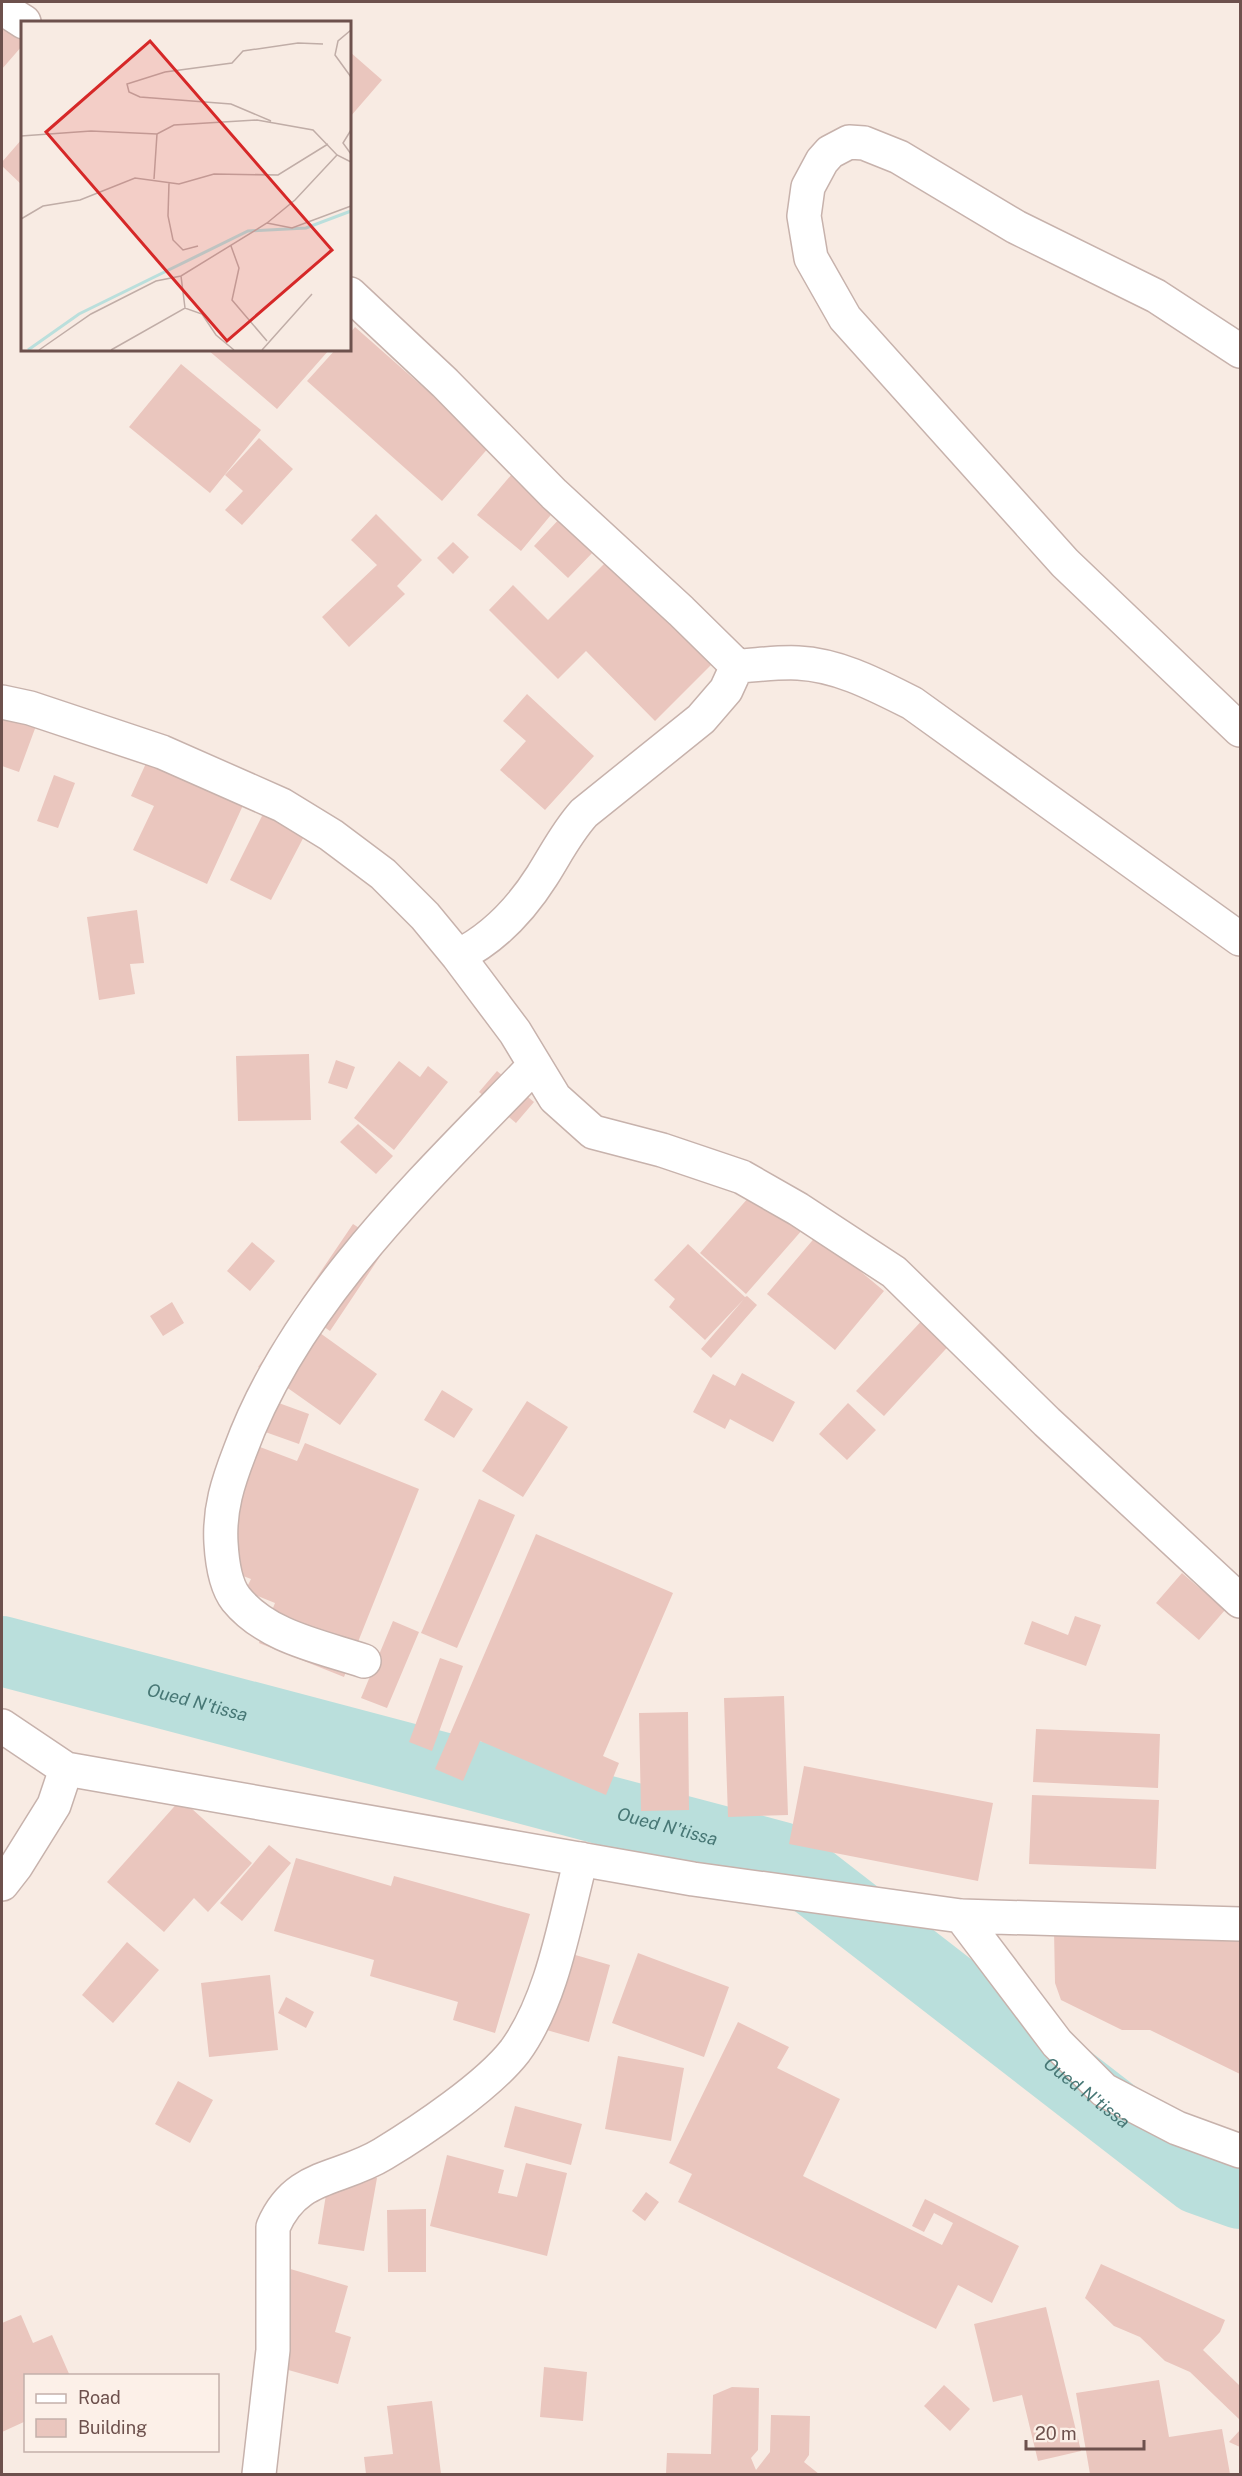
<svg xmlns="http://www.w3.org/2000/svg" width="1242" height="2476" font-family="'Public Sans',sans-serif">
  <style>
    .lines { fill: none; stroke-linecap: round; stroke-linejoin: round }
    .river { stroke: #badfdc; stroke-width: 70 }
    .building { fill: #eac6be }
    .street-casing { stroke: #c7b2ac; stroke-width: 36 }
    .street { stroke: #fff; stroke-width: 33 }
    .labels { text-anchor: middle; stroke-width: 5; stroke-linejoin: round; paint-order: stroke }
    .water-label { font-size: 18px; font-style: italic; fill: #477775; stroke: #fcf0e8 }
    .inset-river { fill: none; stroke: #badfdc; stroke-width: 3 }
    .inset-road { fill: none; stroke: #c0ada7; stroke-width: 1.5 }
    .view { fill: #d62828; fill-opacity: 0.15; stroke: #d62828; stroke-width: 3 }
    .inset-edge { fill: none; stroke: #6d514d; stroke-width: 3 }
  </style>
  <rect width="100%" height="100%" fill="#f8ebe3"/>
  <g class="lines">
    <path class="river" id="s1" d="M2 1651 782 1857 1198 2179 1240 2194"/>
  </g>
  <path class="building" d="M2 21 22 40V46L2 69Z
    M350 52 382 80 350 117Z
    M22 139V185L2 166V162Z
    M355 327 490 446 442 501 307 381 335 350H350V333Z
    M208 350H329L277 409Z
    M181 364 261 430 210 493 129 427Z
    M259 438 293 469 242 525 225 510 243 491 225 475Z
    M512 474 555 510 521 551 477 515Z
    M376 514 422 560 397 586 405 594 349 647 322 617 377 565 351 540Z
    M562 516 597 548 568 578 534 546Z
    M453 542 469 557 453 574 437 558Z
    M611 557 715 661 655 721 586 651 558 679 489 610 513 585 548 620Z
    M527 694 594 756 545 810 500 770 526 741 503 721Z
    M2 701 40 715 19 772 2 766Z
    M154 746 250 790 207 884 133 850 154 806 131 796Z
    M54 775 75 783 58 828 37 821Z
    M270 800 312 821 271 900 230 880Z
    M137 910 144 963 130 964 135 994 99 1000 87 917Z
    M309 1054 311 1120 238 1121 236 1056Z
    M336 1060 355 1067 347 1089 328 1083Z
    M399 1061 420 1077 428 1066 448 1082 394 1150 354 1118Z
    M497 1071 534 1102 516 1123 479 1092Z
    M358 1124 393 1156 376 1174 340 1142Z
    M756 1189 803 1229 746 1294 700 1253Z
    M353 1224 387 1246 330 1331 296 1308Z
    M817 1235 884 1291 835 1350 767 1294Z
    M252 1242 275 1261 250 1291 227 1271Z
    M688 1244 745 1297 747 1296 757 1305 711 1358 701 1349 744 1299 705 1340 669 1307 675 1299 654 1280Z
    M172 1302 184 1323 163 1336 150 1316Z
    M928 1314 955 1339 884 1416 856 1391Z
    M295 1315 377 1374 340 1425 258 1367Z
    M742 1373 795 1402 773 1442 730 1419 725 1429 693 1412 713 1374 735 1386Z
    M442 1390 473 1409 454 1438 424 1420Z
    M265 1398 309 1414 299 1444 254 1428Z
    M527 1401 568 1427 523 1497 482 1471Z
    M848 1403 876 1430 847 1460 819 1434Z
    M305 1443 419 1489 344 1677 259 1643 275 1603 245 1591 251 1579 206 1562 252 1444 297 1461Z
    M479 1499 515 1515 457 1648 421 1633Z
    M536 1534 673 1593 603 1756 619 1763 606 1795 480 1741 463 1781 435 1769Z
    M1182 1573 1225 1610 1199 1640 1156 1603Z
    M1075 1616 1101 1625 1086 1666 1024 1644 1032 1621 1068 1635Z
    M393 1621 419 1632 387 1708 361 1698Z
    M440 1658 463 1666 432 1751 409 1742Z
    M784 1696 788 1815 728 1817 724 1698Z
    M688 1712 689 1810 641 1811 639 1713Z
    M1036 1729 1160 1734 1158 1788 1033 1782Z
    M804 1766 993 1803 978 1881 789 1844Z
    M1032 1795 1159 1800 1156 1869 1029 1864Z
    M181 1799 252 1863 208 1912 194 1898 164 1932 107 1882Z
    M269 1845 291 1863 242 1921 220 1903Z
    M296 1858 391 1886 394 1876 530 1914 495 2033 453 2020 458 2002 370 1976 374 1960 274 1931Z
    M1240 1924V2074L1150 2030H1122L1061 2000 1055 1983 1054 1930Z
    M127 1942 159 1970 113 2023 82 1995Z
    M565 1952 610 1965 589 2042 543 2029Z
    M638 1953 729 1987 704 2057 612 2023Z
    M270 1975 278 2050 209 2057 201 1983Z
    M286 1997 314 2012 306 2028 278 2013Z
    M738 2022 789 2047 777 2068 840 2099 803 2176 942 2245 953 2223 934 2213 924 2232 912 2226 925 2199 1019 2246 992 2303 958 2285 936 2329 678 2202 692 2174 669 2163Z
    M618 2056 684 2068 671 2141 605 2129Z
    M178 2081 213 2100 190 2143 155 2124Z
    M515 2106 582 2124 571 2165 504 2147Z
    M447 2155 504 2170 498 2193 517 2197 526 2163 567 2173 547 2256 430 2226Z
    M330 2170 377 2178 364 2251 318 2244Z
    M646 2192 659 2202 645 2221 632 2211Z
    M426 2209V2272H388L387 2210Z
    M1101 2264 1225 2320 1220 2332 1203 2350 1240 2386V2420L1190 2372 1165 2361 1140 2337 1114 2326 1085 2298Z
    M287 2268 348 2286 335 2332 351 2337 338 2384 260 2362Z
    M1046 2307 1081 2451 1038 2461 1022 2395 993 2402 974 2324Z
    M21 2315 33 2343 52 2335 70 2376H26V2421L2 2432V2323Z
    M544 2367 587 2372 583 2421 540 2417Z
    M1159 2380 1169 2437 1222 2429 1230 2474H1090L1076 2393Z
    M944 2385 970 2409 950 2431 924 2406Z
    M732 2387 759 2388 758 2450 751 2458 756 2470 770 2452 771 2415 810 2416 809 2455 804 2462 819 2474H666L667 2453 711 2454 713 2395Z
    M432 2401 441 2474H366L364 2457 393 2454 387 2406Z
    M1240 2430V2447L1229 2442Z"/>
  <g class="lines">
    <g class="street-casing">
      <path id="street" d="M2 8 24 22
        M350 294 445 383 554 494 681 611 737 666C757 665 778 662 798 663 839 665 876 685 912 703L1240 939
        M1240 351 1156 296 1016 227 899 157 864 143 849 142 830 152 822 161 808 187 804 216 811 258 845 318 1065 563 1240 730
        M2 702 30 708 162 752 282 805 331 835 383 874 425 916 458 956 515 1032 555 1098 593 1132 662 1150 742 1177 798 1209 894 1272 1047 1422 1240 1601
        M458 956C494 938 521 909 542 876 556 854 566 833 584 813L701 719 726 690 737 666
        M364 1661C319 1646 267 1637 236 1599 225 1585 222 1560 221 1543 219 1509 228 1482 240 1451 295 1300 426 1178 535 1065
        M2 1726 66 1769 693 1879 961 1916 1240 1924
        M2 1884 16 1866 54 1805 66 1769
        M961 1916 1057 2043 1104 2090 1177 2128 1240 2151
        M259 2474 273 2350V2227C296 2173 339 2181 383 2154 421 2131 488 2086 515 2051 553 1999 565 1920 581 1859"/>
    </g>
    <use href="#street" class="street"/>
  </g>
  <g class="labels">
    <g class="water-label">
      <text dy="6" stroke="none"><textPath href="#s1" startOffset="202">Oued N'tissa</textPath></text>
      <text dy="6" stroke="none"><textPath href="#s1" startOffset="688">Oued N'tissa</textPath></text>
      <text dy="6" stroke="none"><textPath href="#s1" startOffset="1192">Oued N'tissa</textPath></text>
    </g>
  </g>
  <g transform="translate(21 21)">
    <rect width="330" height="330" fill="#f8ebe3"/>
    <path class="inset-river" d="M7 329 58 293 227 210 285 207 330 190"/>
    <path class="inset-road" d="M330 9 317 20 314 34 330 56M250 100 210 83 119 76 108 71 106 63 144 51 211 42 222 30 277 22 302 23M330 109 322 122 330 133M0 115 70 110 136 113 153 104 236 99 292 109 316 134 330 141M133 158 136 113M148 162 147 195 152 219 162 229 177 225M0 198 22 185 59 179 114 157 158 163 193 153 257 154 307 123M246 202 271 207 330 185M210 225 218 247 211 279 246 320M160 255 164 287M18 329 70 293 135 260 160 255 246 202 274 179 316 134M90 329 164 287 181 293 195 314 213 329M241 329 291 273"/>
    <path class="view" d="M129 20 311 229 206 320 25 111Z"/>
    <rect width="330" height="330" class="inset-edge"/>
  </g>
  <rect width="1242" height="2476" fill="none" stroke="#6d514d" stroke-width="6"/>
  <rect x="24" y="2374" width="195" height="78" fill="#fcf0e8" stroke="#c3b0aa" stroke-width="1.5"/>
  <rect x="36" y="2394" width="30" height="9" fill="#ffffff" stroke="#c3b0aa" stroke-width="1.5"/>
  <text x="78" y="2404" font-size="18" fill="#6d514d">Road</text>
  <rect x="36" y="2419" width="30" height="18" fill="#eac6be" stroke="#c3b0aa" stroke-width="1.5"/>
  <text x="78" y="2434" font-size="18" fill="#6d514d">Building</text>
  <path d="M1026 2440v9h118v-9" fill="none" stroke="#6d514d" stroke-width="3"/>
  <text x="1035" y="2440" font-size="18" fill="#6d514d" stroke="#fcf0e8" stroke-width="4.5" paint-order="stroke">20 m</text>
</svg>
